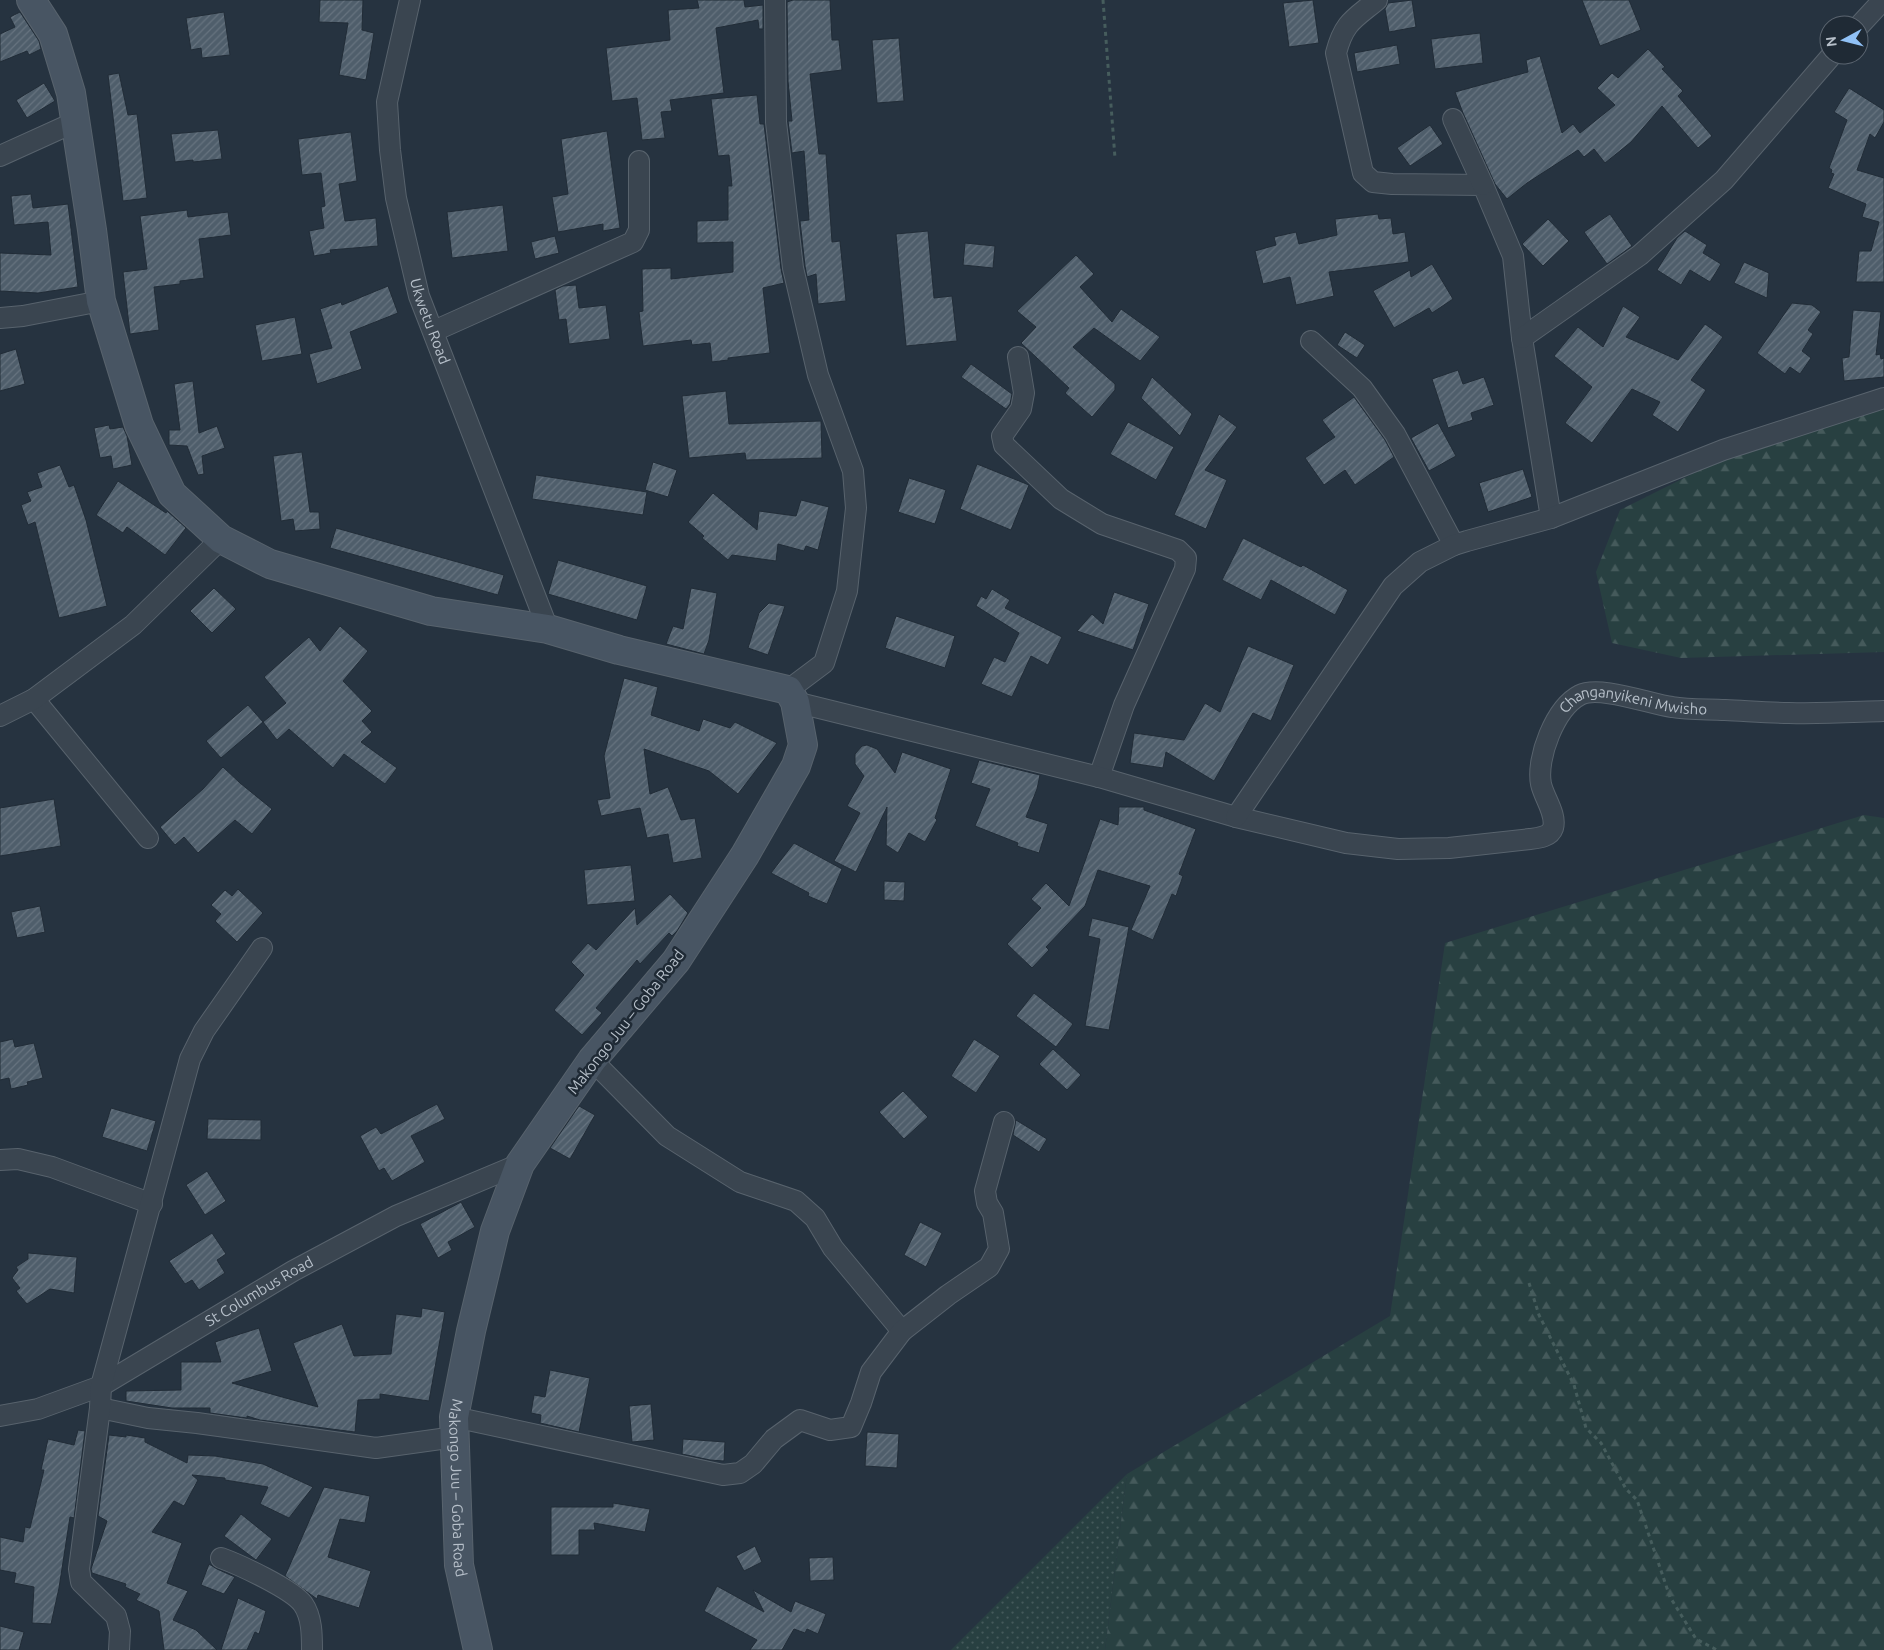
<svg xmlns="http://www.w3.org/2000/svg" width="1884" height="1650" font-family="Ubuntu,sans-serif">
  <style>
    .grass { fill: url(#grass-dots) }
    .forest { fill: url(#forest-firs) }
    .building { fill: url(#building-hatch); stroke: #212c37 }
    .lines { fill: none; stroke-linecap: round; stroke-linejoin: round }
    .street-casing { stroke: #58636d; stroke-width: 22 }
    .secondary-casing { stroke: #58636d; stroke-width: 30 }
    .path { stroke: #465d5d; stroke-width: 3; stroke-dasharray: 4 4; stroke-linecap: butt }
    .street { stroke: #3a4550; stroke-width: 20 }
    .secondary { stroke: #485563; stroke-width: 28 }
    .labels { text-anchor: middle; stroke-width: 5; stroke-linejoin: round; paint-order: stroke }
    .street-label { font-size: 15px; fill: #b7c0ca; stroke: #1f2a35 }
  </style>
  <defs>
    <pattern id="grass-dots" width="8" height="8" patternUnits="userSpaceOnUse" patternTransform="scale(1.25)"><rect width="8" height="8" fill="#284041"/><path d="M2 2h.1M6 6h.1" fill="none" stroke="#455a5b" stroke-width="1.8" stroke-linecap="round"/></pattern>
    <pattern id="forest-firs" width="22" height="20" patternUnits="userSpaceOnUse" patternTransform="scale(1.25)"><rect width="22" height="20" fill="#284041"/><path d="M5 1l3.5 6h-7zM16 11l3.5 6h-7z" fill="#455a5b"/></pattern>
    <pattern id="building-hatch" width="6" height="6" patternUnits="userSpaceOnUse" patternTransform="scale(1.25)"><rect width="6" height="6" fill="#4f5e6b"/><path d="M-1 1l2-2M0 6l6-6M5 7l2-2" fill="none" stroke="#66737f"/></pattern>
  </defs>
  <rect width="100%" height="100%" fill="#263340"/>
  <path class="grass" d="M1127 1474 1105 1650H951Z"/>
  <path class="forest" d="M1884 397V652L1681 658 1612 643 1596 572 1620 510 1742 449Z
    M1864 815 1884 818V1650H1105L1127 1474 1390 1316 1445 943Z"/>
  <path class="building" d="M320 0H363L362 30 374 33 366 80 339 75 348 23 319 22Z
    M697 0H744L745 7 763 5V29H759L758 20 716 28 724 93 670 100 672 111 661 112 665 138 642 140 637 98 612 101 606 48 670 40 668 10 699 8Z
    M793 0H830L832 40H839L842 70 810 74 819 154H826L832 242 840 241 846 301 818 304 816 274 807 277 805 266 800 221 809 220 804 151 792 153 788 121H792L788 81 787 2Z
    M1313 0 1319 43 1289 47 1283 3Z
    M1412 0 1416 27 1389 32 1385 9 1388 3Z
    M1582 0H1629L1641 30 1600 46Z
    M20 12 39 41 41 49 29 55 27 51 0 62V34L15 27 10 17Z
    M224 12 230 55 202 58 201 48 191 50 186 18Z
    M1480 33 1483 63 1435 69 1431 39Z
    M899 38 904 101 877 103 872 40Z
    M1397 45 1400 64 1357 72 1354 53Z
    M1648 49 1665 67 1662 69 1683 91 1678 96 1712 136 1698 148 1662 106 1631 142 1605 163 1594 149 1584 157 1578 150 1527 183 1507 199 1495 184 1463 113 1455 92 1528 72 1526 60 1540 56 1562 133 1573 124 1580 133 1615 105 1597 88 1612 73 1618 78Z
    M119 73 128 115 137 114 147 198 123 201 108 75Z
    M44 83 55 101 27 118 16 100Z
    M1849 88 1884 110V122L1875 138 1870 134 1857 170 1884 178V282H1856L1859 251H1871L1879 222 1862 217 1866 204 1828 188 1834 174 1831 173 1832 170 1829 168 1847 120 1834 112Z
    M757 95 760 124H764L781 269 784 283 763 288 770 353 728 358V360L712 362 710 343 692 345 691 340 643 346 639 312 643 311 642 269 671 268V279L733 272V242L697 243V221L728 220V186H732L729 155 718 156 711 99Z
    M1430 125 1443 144 1410 166 1397 148Z
    M218 130 222 159 193 162V160L175 162 171 134Z
    M607 131 620 228 603 231V224L558 232 552 197 568 194 561 139Z
    M351 132 357 181 339 184 345 221 376 218 378 246 330 250 331 253 314 256 309 231 324 228 321 207 325 206 321 173 302 175 298 139Z
    M31 194 33 208 68 204 78 287 38 293 0 291V253L51 255 48 222 14 225 11 196Z
    M503 205 508 251 452 258 447 212Z
    M187 210 188 217 228 212 231 235 199 239 204 278 180 281V284L154 287 159 330 130 334 123 272 147 269 140 216Z
    M1378 214 1379 219 1391 218 1393 234 1405 232 1409 262 1329 272 1334 296 1296 305 1290 277 1263 284 1255 251 1276 245 1274 237 1296 232 1299 244 1337 235 1335 219Z
    M1610 214 1632 246 1607 264 1584 232Z
    M1548 219 1569 241 1543 266 1522 244Z
    M928 231 934 298 952 296 957 341 906 346 896 234Z
    M1685 231 1707 245 1703 253 1721 264 1710 282 1690 270 1681 285 1657 270 1677 238Z
    M555 236 559 253 535 259 531 242Z
    M965 243 995 246 993 268 963 265Z
    M1076 255 1094 274 1080 287 1112 322 1121 309 1160 337 1140 361 1094 328 1073 347 1115 384V390L1092 417 1065 393 1069 388 1021 343 1036 327 1017 311Z
    M1744 262 1769 273 1767 298 1734 283Z
    M1432 264 1453 299 1432 313 1429 308 1394 328 1373 291 1410 270 1411 277Z
    M576 285 579 308 606 305 610 339 569 344 566 319 559 320 555 290 563 286Z
    M388 286 398 313 350 332 362 369 317 384 309 354 332 348 320 309 341 302 342 305Z
    M1792 303 1812 305 1821 312 1808 330 1813 334 1802 351 1811 358 1800 374 1790 367 1785 374 1757 353Z
    M1623 306 1640 317 1626 337 1678 360 1705 324 1723 337 1691 380 1706 390 1678 432 1652 415 1660 402 1632 389 1592 443 1565 423 1592 387 1554 356 1578 327 1603 347Z
    M1853 310 1881 312 1876 355 1880 354 1881 359 1884 358V377L1844 381 1842 358 1849 357Z
    M295 317 302 354 262 361 255 325Z
    M1345 332 1365 345 1357 358 1337 345Z
    M16 349 25 384 0 391V354Z
    M971 364 1012 394 1010 404 1006 409 961 377Z
    M1458 370 1463 384 1484 377 1494 405 1471 413 1473 420 1448 428 1432 379Z
    M1152 377 1192 414 1180 436 1141 398Z
    M193 381 199 433 217 426 225 448 202 456 204 474 198 475 187 446 169 445V430H180L174 384Z
    M726 391 729 424 821 421 822 458 746 460 745 453 689 458 682 396Z
    M1354 397 1385 440 1394 457 1355 485 1345 470 1324 485 1305 458 1335 437 1322 420Z
    M1219 414 1237 427 1205 470 1227 480 1206 529 1174 515Z
    M1128 422 1174 447 1156 480 1110 454Z
    M1438 423 1456 456 1429 471 1411 438Z
    M109 425 110 429 123 427 127 436 132 465 113 469 111 456 100 458 94 428Z
    M302 452 310 512H319L320 529 295 531 293 519 281 521 273 456Z
    M653 462 677 470 668 497 645 490Z
    M977 464 1029 485 1011 530 960 509Z
    M60 465 69 487 74 485 86 520 107 606 59 618 35 522 28 525 21 505 31 501 27 492 42 487 37 473Z
    M1523 469 1532 497 1488 512 1479 483Z
    M536 475 647 492 643 515 532 499Z
    M909 478 946 490 935 524 898 512Z
    M118 481 166 513 167 511 186 528 165 555 127 527 123 533 96 515Z
    M713 493 757 530 759 511 796 516 801 500 829 507 818 550 806 546 804 551 778 544 776 561 732 555 728 560 702 538 704 536 688 522Z
    M336 528 504 575 498 595 330 548Z
    M1243 538 1301 567 1303 565 1348 590 1335 615 1271 580 1261 600 1222 580Z
    M558 560 647 586 637 620 548 594Z
    M214 588 236 609 212 633 190 611Z
    M691 588 717 593 709 640 704 654 666 644 673 626 683 629Z
    M992 589 1010 600 1005 608 1062 637 1048 665 1031 656 1012 697 981 684 994 657 1005 662 1019 633 976 606 981 596 986 599Z
    M1114 592 1149 604 1133 650 1077 631 1092 614 1103 624Z
    M769 603 785 606 768 655 748 648 759 613Z
    M896 616 955 636 945 668 885 648Z
    M340 626 368 651 343 681 372 711 362 721 372 732 361 742 397 768 385 784 344 754 333 768 289 729 277 740 263 722 286 703 264 677 309 637 320 651Z
    M1248 646 1294 665 1271 721 1253 713 1214 781 1166 752 1163 768 1130 763 1134 733 1184 740 1205 703 1220 712Z
    M624 678 658 687 651 715 699 731 703 719 730 728 735 722 777 743 738 794 709 771 644 749 650 794 668 787 681 820 695 818 702 858 673 863 668 834 647 838 640 808 601 816 597 800 610 798 604 756Z
    M248 705 263 722 221 758 206 741Z
    M867 745 877 749 895 773 902 752 951 769 935 818 937 820 925 842 909 833 898 853 886 845 887 807 856 872 834 861 860 813 847 806 864 776 855 764V754L862 746Z
    M979 760 1040 775 1037 789 1026 817 1048 824 1039 853 1017 846 1018 843 975 826 990 789 971 783Z
    M223 767 240 783 272 809 252 834 235 820 198 853 184 837 175 845 160 827 203 789Z
    M54 799 61 846 0 856V808Z
    M1119 807H1144V810L1196 829 1179 874 1183 876 1176 896 1172 894 1153 940 1131 930 1150 886 1098 870 1085 906 1046 947 1049 950 1032 968 1007 944 1041 908 1031 899 1046 883 1069 906 1100 819 1118 825Z
    M794 843 842 869 827 904 808 896 809 893 771 873Z
    M631 865 635 901 587 905 584 870Z
    M884 881 905 882 904 901 884 900Z
    M238 889 263 913 237 942 215 921 221 914 211 905 225 890 232 896Z
    M670 894 688 913 677 931 672 936 669 933 640 964 637 960 596 1008 602 1013 582 1035 554 1010 584 975 571 962 588 943 596 950 635 908 637 925Z
    M40 906 45 932 17 938 11 912Z
    M1092 918 1129 927 1109 1030 1085 1026 1100 939 1088 936Z
    M1034 993 1073 1024 1056 1047 1016 1016Z
    M13 1039 15 1047 34 1043 43 1078 27 1082 28 1085 11 1089 9 1078 0 1080V1042Z
    M974 1039 1000 1056 976 1093 951 1076Z
    M1053 1049 1081 1075 1067 1090 1039 1064Z
    M903 1091 928 1117 904 1139 879 1112Z
    M437 1104 445 1119 411 1136 425 1162 392 1181 384 1168 379 1171 360 1136 376 1127 381 1134Z
    M579 1106 595 1115 570 1159 550 1148Z
    M111 1108 156 1121 147 1151 102 1137Z
    M208 1119 261 1120V1140L207 1139Z
    M1016 1120 1047 1139 1039 1152 1013 1135Z
    M207 1171 226 1201 205 1215 186 1185Z
    M461 1202 475 1227 448 1242 452 1250 438 1258 420 1224Z
    M920 1222 942 1233 926 1267 904 1255Z
    M212 1233 226 1254 217 1260 225 1273 199 1290 192 1280 185 1284 169 1261Z
    M28 1253 77 1257 74 1293 50 1289 27 1304 16 1291 20 1288 12 1278 18 1270 16 1267 28 1259Z
    M422 1308 445 1312 429 1401 380 1394V1399L358 1400 355 1432 260 1420 247 1416V1418L210 1413V1408H172L126 1401V1391L181 1390V1362H221L215 1342 259 1328 272 1371 232 1383 318 1407 293 1343 342 1324 354 1356 391 1354 396 1314 421 1317Z
    M550 1370 590 1378 579 1432 540 1423 541 1415 531 1413 534 1395 545 1397Z
    M651 1404 654 1440 632 1442 629 1406Z
    M78 1430 85 1431 74 1518 70 1517 59 1588 51 1624 32 1623 34 1587 14 1583 16 1573 0 1570V1537L23 1542 25 1527 30 1528 44 1470H41L48 1439 74 1445Z
    M867 1432 899 1434 897 1468 865 1466Z
    M109 1435 126 1437V1435L145 1438V1442L187 1463 188 1455 215 1456 263 1464 313 1487 289 1518 260 1504 268 1487 225 1480V1478L192 1475 198 1480 184 1506 174 1501 152 1532 182 1543 167 1583 188 1591 173 1620 196 1630 217 1650H164L159 1611 136 1600 140 1594 125 1587 126 1584 92 1573 91 1569 107 1521 98 1516Z
    M683 1439 725 1442 724 1461 710 1460 682 1454Z
    M324 1487 370 1496 365 1523 340 1519 328 1557 371 1571 359 1608 318 1595 317 1599 285 1576Z
    M613 1503 650 1509 645 1532 594 1523 595 1530H579V1555H551V1507H613Z
    M241 1514 272 1539 256 1560 224 1536Z
    M755 1546 762 1562 744 1571 736 1556Z
    M833 1557 834 1580 810 1581 809 1558Z
    M209 1564 217 1569 235 1577 224 1594 201 1585Z
    M717 1586 764 1612 753 1590 791 1612 795 1601 826 1614 818 1634 807 1629 805 1633 794 1629 782 1650H750L757 1640 704 1611Z
    M238 1598 266 1611 259 1634 255 1632 247 1650H221Z
    M0 1626 24 1632 19 1650H0Z"/>
  <g class="lines">
    <g class="street-casing">
      <g id="street">
        <path id="s1" d="M410 0 387 102 390 150 396 198 419 296 548 629"/>
        <path d="M775 0 776 122 793 268 818 375 853 471 856 508 847 591 824 663 788 690"/>
        <path d="M1377 0C1354 19 1344 22 1336 53L1363 173 1373 182 1392 184 1483 185 1513 256 1522 338 1551 518"/>
        <path d="M1859 26 1883 0"/>
        <path d="M1453 119 1483 185"/>
        <path d="M0 156 75 122"/>
        <path d="M0 318 23 316 101 301"/>
        <path d="M434 331 633 242 639 230V161"/>
        <path d="M1522 338 1640 255 1724 180 1832 55"/>
        <path d="M1311 341 1362 388 1395 434 1454 545"/>
        <path d="M1018 357 1024 393 1021 409 1002 436 1004 445 1061 499 1102 524 1178 550 1186 558 1185 569 1124 705 1099 777"/>
        <path d="M34 699 148 838"/>
        <path id="s2" d="M795 702 1099 777 1236 817 1346 843 1398 849 1449 848 1530 839C1538 838 1550 837 1553 828 1557 814 1544 798 1541 784 1536 758 1555 708 1580 695 1599 685 1650 704 1672 707 1689 710 1708 709 1725 710 1747 711 1768 713 1789 713 1821 714 1853 712 1884 711"/>
        <path d="M0 716 34 699 133 625 221 539"/>
        <path d="M1236 817 1393 586 1420 562 1454 545 1467 541 1551 518 1723 450 1884 398"/>
        <path d="M592 1060 667 1136 740 1182 796 1201 815 1218 833 1248 902 1331"/>
        <path d="M0 1160 18 1159 52 1167 152 1204"/>
        <path d="M100 1408 148 1418 197 1423 376 1448 455 1437"/>
        <path id="s3" d="M0 1416 38 1409 101 1386 293 1271 396 1216 520 1164"/>
        <path d="M454 1417 723 1475 740 1473 753 1464 774 1439 800 1420 830 1430 851 1427 861 1403 871 1372 902 1331 948 1295 989 1267 999 1249 993 1213 987 1203 985 1191 1004 1122"/>
        <path d="M221 1558C240 1565 292 1589 303 1604 312 1617 312 1635 312 1650"/>
        <path d="M119 1650 120 1631 116 1616 81 1582 79 1569 100 1408 101 1386 190 1059 204 1031 262 948"/>
      </g>
    </g>
    <g class="secondary-casing">
      <g id="secondary">
        <path id="s4" d="M31 0 53 34 71 93 92 230 101 301 139 425 172 494 221 539 270 564 431 611 548 629 619 650 788 690 795 702 803 745 796 766 745 855 676 961 592 1060 520 1164 495 1231 471 1331 454 1417 459 1565 478 1650"/>
      </g>
    </g>
    <path class="path" d="M1103 0 1115 158
      M1529 1283 1539 1315 1574 1385 1586 1428 1601 1443 1626 1489 1637 1500 1670 1597 1696 1639 1717 1650"/>
    <use href="#street" class="street"/>
    <use href="#secondary" class="secondary"/>
  </g>
  <g class="labels">
    <g class="street-label">
      <text dy="5" stroke="none"><textPath href="#s1" startOffset="329">Ukwetu Road</textPath></text>
      <text dy="5" stroke="none"><textPath href="#s2" startOffset="981">Changanyikeni Mwisho</textPath></text>
      <text transform="translate(626 1022) rotate(-52)" y="5">Makongo Juu – Goba Road</text>
      <text dy="5" stroke="none"><textPath href="#s3" startOffset="290">St Columbus Road</textPath></text>
      <text dy="5" stroke="none"><textPath href="#s4" startOffset="2072">Makongo Juu – Goba Road</textPath></text>
    </g>
  </g>
  <g transform="translate(1844 40) rotate(263)"><circle r="24" fill="#1f2a35" stroke="#5c6671"/>
  <path d="M0-4L9 19L0 12L-9 19Z" fill="#90c1f6"/>
  <text y="-8" font-size="14" font-weight="bold" text-anchor="middle" fill="#b7c0ca">N</text>
  </g>
</svg>
